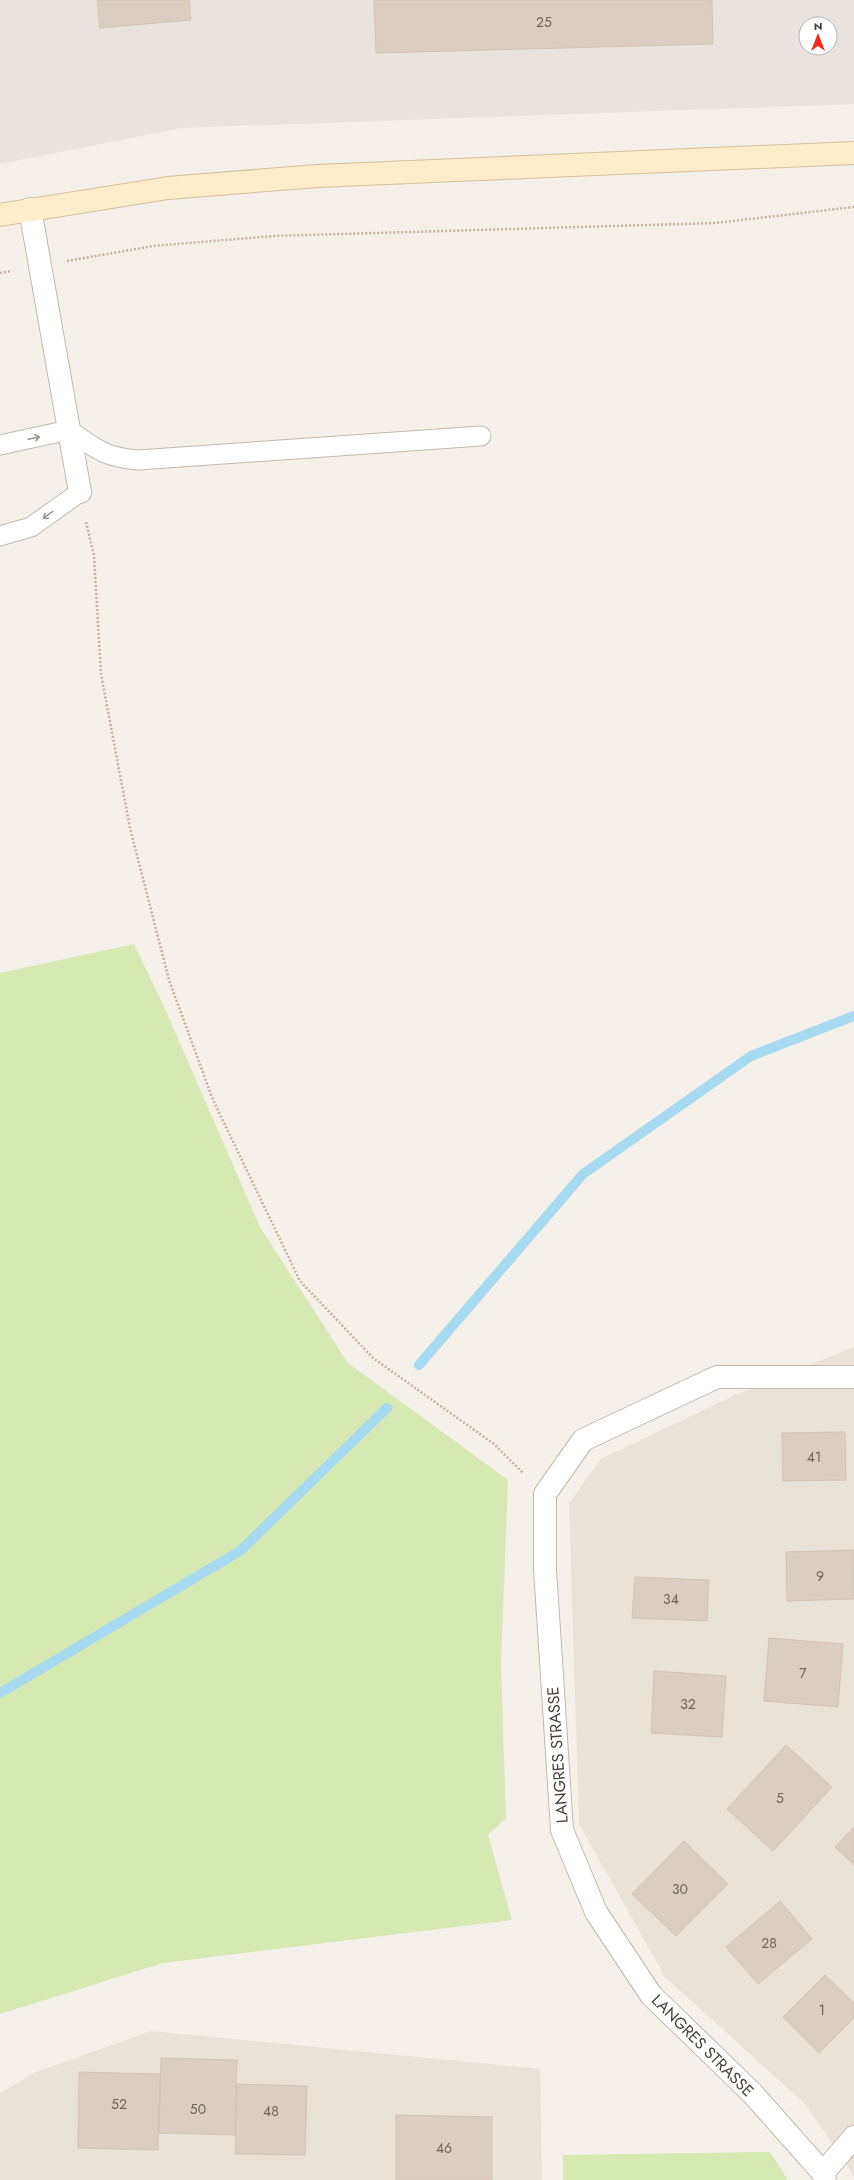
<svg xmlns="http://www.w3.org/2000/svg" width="854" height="2180" font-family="Jost,sans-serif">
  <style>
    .residential { fill: #e9e2d8 }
    .industrial { fill: #e8e3df; fill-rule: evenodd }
    .green { fill: #d6e9b3 }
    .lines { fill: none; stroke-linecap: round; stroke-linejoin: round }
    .stream { stroke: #a7daf1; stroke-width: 10 }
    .building { fill: #dacec2; stroke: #d2c3b3 }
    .lane-casing { stroke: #c1b8ad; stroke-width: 21 }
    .street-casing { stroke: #c1b8ad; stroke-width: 24 }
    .secondary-casing { stroke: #d5bf9a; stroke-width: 24 }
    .path { stroke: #c3b29e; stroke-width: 2.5; stroke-dasharray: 2 2; stroke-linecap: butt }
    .lane { stroke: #fff; stroke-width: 19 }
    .street { stroke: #fff; stroke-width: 22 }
    .secondary { stroke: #ffedcb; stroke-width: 22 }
    .oneway { stroke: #9b9692 }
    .labels { text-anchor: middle; stroke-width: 4; stroke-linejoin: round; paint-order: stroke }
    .number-label { font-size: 14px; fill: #6d645a }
    .street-label { font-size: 16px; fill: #494138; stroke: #fff }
  </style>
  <rect width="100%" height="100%" fill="#f5f1ea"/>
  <path class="residential" d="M854 1347V2179L853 2174 805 2104 665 1977 579 1824 569 1503 601 1459 735 1395Z
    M151 2031 540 2069 542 2180H0V2093L36 2072Z"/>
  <path class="industrial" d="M0 0H854V104L182 128 0 164ZM806 24H830V48H806Z"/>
  <path class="green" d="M134 944 166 1011 260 1227 348 1363 508 1480 501 1664 506 1818 488 1835 512 1920 163 1963 0 2014V973Z
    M770 2152 788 2180H563V2155Z"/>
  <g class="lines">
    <path class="stream" d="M419 1365 583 1174 751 1056 854 1016
      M0 1693 240 1551 387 1408"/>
  </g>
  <path class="building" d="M97 0H189L191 20 100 28Z
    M374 0H712L713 44 376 53Z
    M845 1432 846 1480 783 1481 782 1433Z
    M853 1550 854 1599 787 1601 786 1552Z
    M635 1577 709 1580 707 1621 632 1618Z
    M769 1638 843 1644 838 1707 764 1701Z
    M654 1671 726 1676 722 1737 651 1733Z
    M786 1745 832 1787 773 1851 727 1809Z
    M854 1827V1865L835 1847Z
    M684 1841 728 1884 676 1936 632 1894Z
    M780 1901 812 1939 758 1984 726 1947Z
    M825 1975 854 2003V2018L819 2053 783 2017Z
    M161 2058 237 2060 235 2135 159 2133Z
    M79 2072 160 2074 158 2150 78 2148Z
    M237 2084 307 2086 305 2155 235 2154Z
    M396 2115 492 2117V2180H396Z"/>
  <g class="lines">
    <g class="lane-casing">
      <path id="lane" d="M0 445 69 430C96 449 104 457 138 460L481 436
        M0 536 31 527 80 492"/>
    </g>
    <g class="street-casing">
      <path id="street" d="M30 209 80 492
        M823 2173 854 2137
        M825 2180 823 2173 752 2093 651 1995 596 1912 562 1830 545 1569V1494L583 1440 717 1377H854"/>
    </g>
    <g class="secondary-casing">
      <path id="secondary" d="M0 215 168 188 317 176 854 153"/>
    </g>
    <path class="path" d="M67 261 153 246 273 236 715 223 854 207
      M0 273 11 271
      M86 522 94 555 101 674 130 828 169 980 213 1100 300 1281 373 1358 494 1444 523 1473"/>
    <use href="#lane" class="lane"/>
    <use href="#street" class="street"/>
    <use href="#secondary" class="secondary"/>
  </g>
  <defs><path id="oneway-shaft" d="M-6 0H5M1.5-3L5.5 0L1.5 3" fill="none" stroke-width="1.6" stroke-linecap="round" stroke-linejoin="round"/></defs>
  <g class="oneway">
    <use href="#oneway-shaft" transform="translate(34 438) rotate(-12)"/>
    <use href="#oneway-shaft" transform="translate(48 515) rotate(144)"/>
  </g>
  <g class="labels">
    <g class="number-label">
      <text x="544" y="27">25</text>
      <text x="814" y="1462">41</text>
      <text x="820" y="1581">9</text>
      <text x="671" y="1604">34</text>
      <text x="803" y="1678">7</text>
      <text x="688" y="1709">32</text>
      <text x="780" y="1803">5</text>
      <text x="680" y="1894">30</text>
      <text x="769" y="1948">28</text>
      <text x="822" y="2015">1</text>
      <text x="119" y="2109">52</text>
      <text x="198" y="2114">50</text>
      <text x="271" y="2116">48</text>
      <text x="444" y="2153">46</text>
    </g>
    <g class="street-label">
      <text transform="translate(557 1755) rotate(-94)" y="6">LANGRES STRASSE</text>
      <text transform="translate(703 2045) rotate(45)" y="6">LANGRES STRASSE</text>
    </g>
  </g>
  <g transform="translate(818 36)"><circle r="19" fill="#ffffff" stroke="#b6b3af"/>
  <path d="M0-3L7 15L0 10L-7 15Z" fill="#fa281c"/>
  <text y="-6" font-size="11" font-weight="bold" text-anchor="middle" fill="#494138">N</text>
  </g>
</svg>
